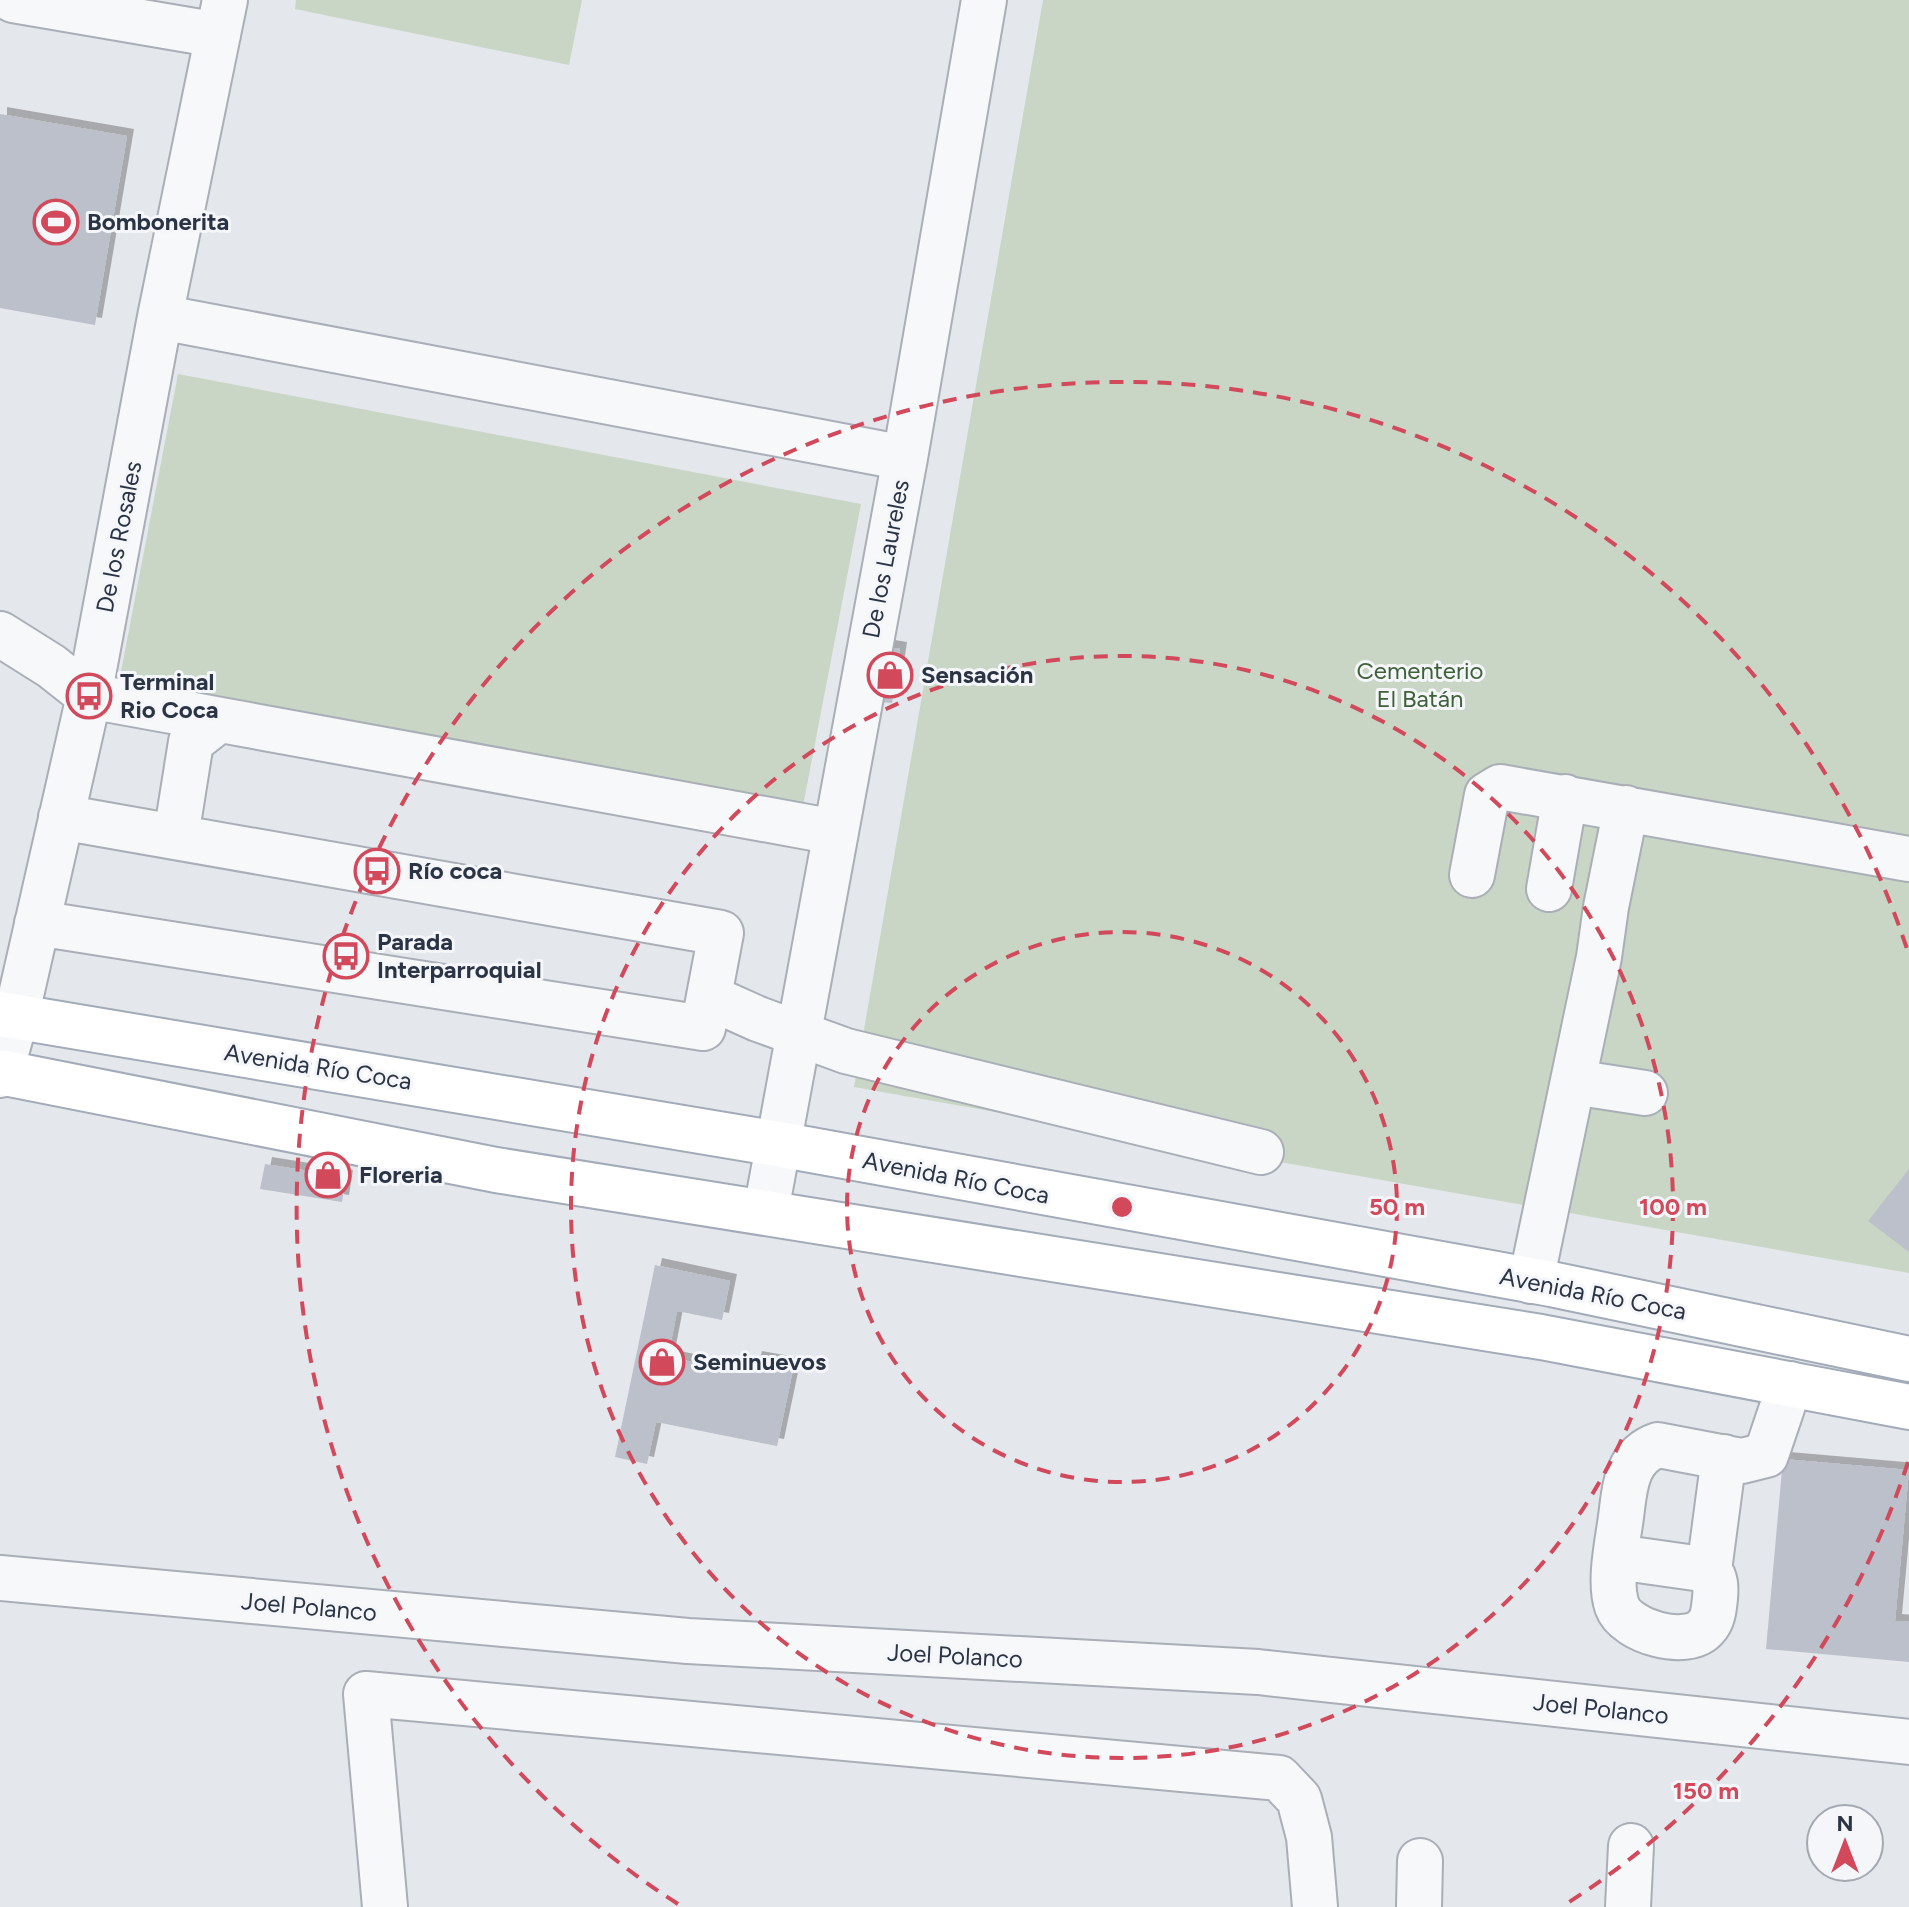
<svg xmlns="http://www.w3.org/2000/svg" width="1909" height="1907" font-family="Figtree,sans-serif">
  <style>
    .green { fill: #c9d6c5 }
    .building { fill: #bbc0ca; filter: url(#shadow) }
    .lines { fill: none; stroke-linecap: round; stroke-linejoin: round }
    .minor-casing { stroke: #a9aeb7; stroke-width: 48 }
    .major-casing { stroke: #a3abb8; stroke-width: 48 }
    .minor { stroke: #f7f8fa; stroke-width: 44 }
    .major { stroke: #fff; stroke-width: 44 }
    .ring { fill: none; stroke: #d1495b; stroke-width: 4; stroke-dasharray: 14 10 }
    .labels { text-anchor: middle; stroke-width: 6; stroke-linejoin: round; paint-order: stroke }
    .poi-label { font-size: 24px; font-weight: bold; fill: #2b3445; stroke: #f4f6f9; text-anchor: start }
    .street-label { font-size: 24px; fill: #2b3445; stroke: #f4f6f9 }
    .park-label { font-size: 24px; fill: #3f6138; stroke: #f4f6f9 }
    .centre { fill: #d1495b; stroke: #f4f6f9; stroke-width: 4 }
    .ring-label { font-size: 24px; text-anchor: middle; font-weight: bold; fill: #d1495b; stroke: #f4f6f9; stroke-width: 6; stroke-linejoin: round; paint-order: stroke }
  </style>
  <defs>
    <filter id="shadow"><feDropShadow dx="7" dy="-7" stdDeviation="0" flood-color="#0004"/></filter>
  </defs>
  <rect width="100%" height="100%" fill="#e4e7ec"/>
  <path class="green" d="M296 0H582L569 65 295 9Z
    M1043 0H1909V1273L854 1087Z
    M178 374 861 504 802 811 119 682Z"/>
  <path class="building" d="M0 114 127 136 95 325 0 308Z
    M888 647 900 649 892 703 879 702Z
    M265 1164 346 1177 342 1202 260 1189Z
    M1909 1169V1252L1868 1221Z
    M655 1265 730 1281 722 1320 677 1311 668 1357 751 1374 755 1358 794 1365 777 1446 656 1422 647 1464 615 1457Z
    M1783 1459 1909 1470 1895 1621 1909 1622V1662L1766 1649Z"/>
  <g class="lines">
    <g class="minor-casing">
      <path id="minor" d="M13 0 218 35
        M160 317 905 458
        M0 634 51 666 89 696 835 832
        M176 836 191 742 219 720
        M1472 875 1487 795 1500 787 1909 859
        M1549 889 1565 797
        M37 923 703 1028 721 933 61 817
        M709 997 758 1019 846 1051 1261 1152
        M0 1075 16 1017 89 696 160 317 225 0
        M1573 1082 1645 1093
        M766 1211 905 458 984 0
        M1531 1281 1599 957 1606 907 1626 808
        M1617 1557 1709 1570C1716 1579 1716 1587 1715 1598 1714 1608 1713 1620 1706 1627 1688 1649 1626 1632 1617 1606 1608 1580 1619 1537 1622 1509 1625 1482 1629 1455 1658 1445L1742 1461 1766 1455 1790 1384
        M1709 1570 1724 1457
        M0 1578 688 1641 1258 1672 1909 1742
        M385 1907 366 1694 1279 1778 1299 1799 1309 1837 1315 1907
        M1419 1907 1420 1861
        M1628 1907 1631 1846"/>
    </g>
    <g class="major-casing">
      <path id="major" d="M0 1014 778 1144 1551 1284 1909 1359
        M0 1072 496 1170 1541 1337 1909 1407"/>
    </g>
    <use href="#minor" class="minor"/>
    <use href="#major" class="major"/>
  </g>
  <g class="ring">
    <circle cx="1122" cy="1207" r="275"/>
    <circle cx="1122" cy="1207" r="551"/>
    <path d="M1908 1462A826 826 0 0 1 1566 1904M678 1904A826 826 0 1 1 1908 952"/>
  </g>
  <defs>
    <g id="stadium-ring" transform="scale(2.3)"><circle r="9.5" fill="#f4f6f9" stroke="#d1495b" stroke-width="1.5"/><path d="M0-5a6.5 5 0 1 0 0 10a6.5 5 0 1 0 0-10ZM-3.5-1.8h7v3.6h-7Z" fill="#d1495b"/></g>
    <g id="shop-ring" transform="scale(2.3)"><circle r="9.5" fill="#f4f6f9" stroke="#d1495b" stroke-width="1.5"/><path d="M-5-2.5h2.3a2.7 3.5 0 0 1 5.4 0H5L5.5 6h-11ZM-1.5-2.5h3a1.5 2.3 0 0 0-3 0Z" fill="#d1495b"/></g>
    <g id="bus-ring" transform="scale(2.3)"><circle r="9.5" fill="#f4f6f9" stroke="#d1495b" stroke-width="1.5"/><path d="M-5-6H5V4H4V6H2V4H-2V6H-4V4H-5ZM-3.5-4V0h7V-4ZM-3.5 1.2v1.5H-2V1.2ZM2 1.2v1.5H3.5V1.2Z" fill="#d1495b"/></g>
  </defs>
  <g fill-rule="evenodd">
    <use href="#stadium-ring" x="56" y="222"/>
    <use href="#shop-ring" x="890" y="675"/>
    <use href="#bus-ring" x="89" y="696"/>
    <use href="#bus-ring" x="377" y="871"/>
    <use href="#bus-ring" x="346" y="956"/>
    <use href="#shop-ring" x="328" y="1175"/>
    <use href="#shop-ring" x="662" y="1362"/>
  </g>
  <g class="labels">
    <g class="poi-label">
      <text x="87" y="230">Bombonerita</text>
      <text x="921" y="683">Sensación</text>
      <text x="120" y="690">Terminal<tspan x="120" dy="28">Rio Coca</tspan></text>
      <text x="408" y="879">Río coca</text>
      <text x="377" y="950">Parada<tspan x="377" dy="28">Interparroquial</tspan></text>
      <text x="359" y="1183">Floreria</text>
      <text x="693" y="1370">Seminuevos</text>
    </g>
    <g class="street-label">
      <text transform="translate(119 537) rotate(-79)" y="8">De los Rosales</text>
      <text transform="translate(886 559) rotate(-79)" y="8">De los Laureles</text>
      <text transform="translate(318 1067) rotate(9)" y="8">Avenida Río Coca</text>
      <text transform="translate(956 1178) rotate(11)" y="8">Avenida Río Coca</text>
      <text transform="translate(1593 1294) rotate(11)" y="8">Avenida Río Coca</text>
      <text transform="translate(309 1607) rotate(5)" y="8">Joel Polanco</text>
      <text transform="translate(955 1656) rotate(3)" y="8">Joel Polanco</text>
      <text transform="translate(1601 1709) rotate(6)" y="8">Joel Polanco</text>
    </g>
    <g class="park-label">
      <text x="1420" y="679">Cementerio<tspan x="1420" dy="28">El Batán</tspan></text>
    </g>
  </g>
  <circle cx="1122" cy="1207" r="12" class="centre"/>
  <g class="ring-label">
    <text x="1397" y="1215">50 m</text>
    <text x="1673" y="1215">100 m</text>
    <text x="1706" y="1799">150 m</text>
  </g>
  <g transform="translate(1845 1843)"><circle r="38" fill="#f4f6f9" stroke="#a4a8b1" stroke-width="2"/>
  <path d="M0-6L14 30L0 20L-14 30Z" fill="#d1495b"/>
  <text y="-12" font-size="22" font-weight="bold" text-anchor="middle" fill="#2b3445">N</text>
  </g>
</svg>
